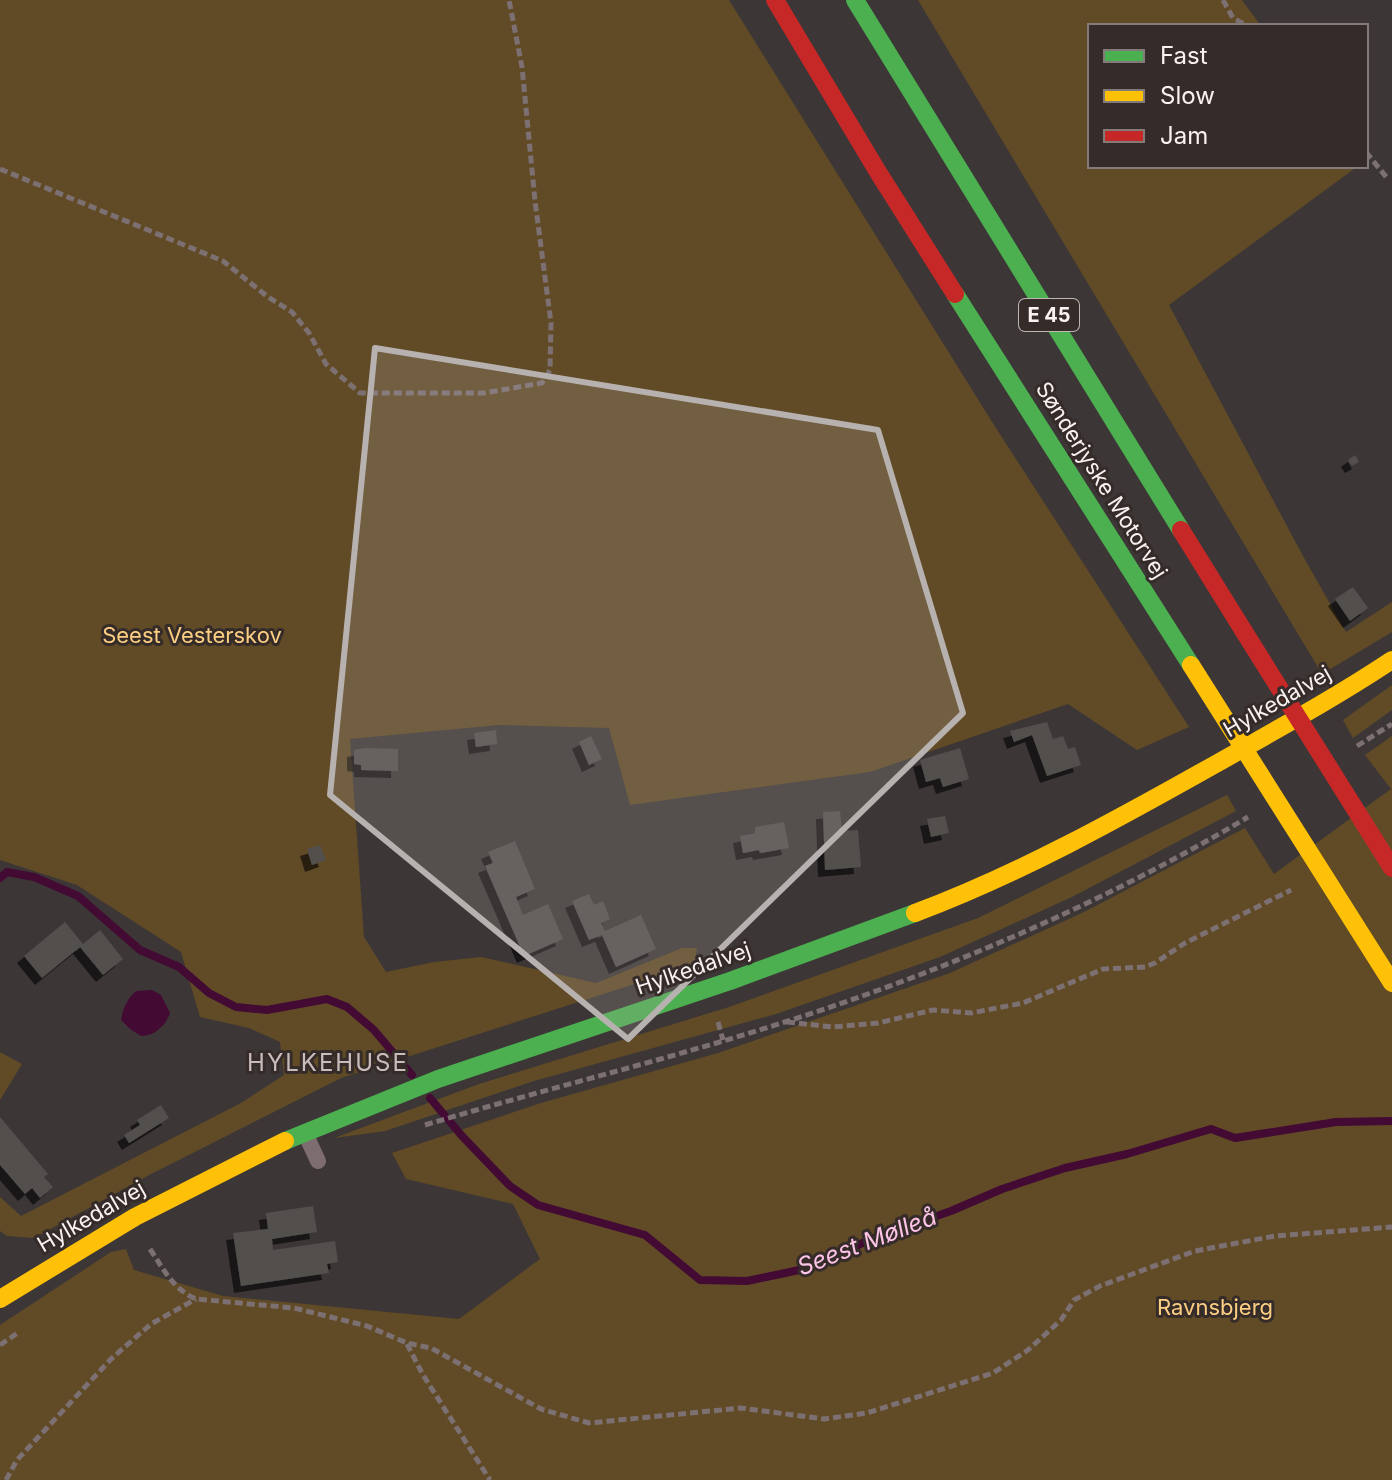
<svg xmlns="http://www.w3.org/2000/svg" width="1392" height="1480" font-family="Inter,sans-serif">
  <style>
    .green { fill: #614b26 }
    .water { fill: #430a33 }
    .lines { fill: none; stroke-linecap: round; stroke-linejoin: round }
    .stream { stroke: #430a33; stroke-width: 8 }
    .building { fill: #534f4e; filter: url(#shadow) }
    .path { stroke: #7d7072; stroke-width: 5; stroke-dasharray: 8 4; stroke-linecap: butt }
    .lane { stroke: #7e6d70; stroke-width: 16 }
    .fast { stroke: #4caf50; stroke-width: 18 }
    .slow { stroke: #ffc107; stroke-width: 18 }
    .jam { stroke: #c62828; stroke-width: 18 }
    .slow-bridge { stroke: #ffc107; stroke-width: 18 }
    .jam-bridge { stroke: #c62828; stroke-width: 18 }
    .marked { fill: #b7b1b0; fill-opacity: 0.2; stroke: #b7b1b0; stroke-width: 6; stroke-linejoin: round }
    .labels { text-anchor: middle; stroke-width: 6; stroke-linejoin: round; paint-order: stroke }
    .shield { fill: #352b29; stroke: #beb6b5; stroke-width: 2 }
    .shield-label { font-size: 20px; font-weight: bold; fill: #f9f2f1 }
    .street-label { font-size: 22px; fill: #f9f2f1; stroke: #352b29 }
    .park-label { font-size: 22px; fill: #fcce82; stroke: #352b29 }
    .neighbourhood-label { font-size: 24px; letter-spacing: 2px; fill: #c9bcba; stroke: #352b29 }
    .water-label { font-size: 24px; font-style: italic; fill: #fec4e7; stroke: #352b29 }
  </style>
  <defs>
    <filter id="shadow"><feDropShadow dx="-7" dy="7" stdDeviation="0" flood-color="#0009"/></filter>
  </defs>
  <rect width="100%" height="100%" fill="#3c3736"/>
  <path class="green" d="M0 0H729L994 425 1189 727 1137 750 1068 704 870 772 630 805 609 728 499 725 350 739 364 937 386 972 434 962 481 957 596 983 682 948H697L694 965 341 1078 151 1174 34 1238 7 1236 0 1231V1197L21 1216 241 1103 284 1075 280 1042 249 1028 200 1017 181 952 77 885 0 860Z
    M918 0H1242L1261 26H1090V166H1358L1169 305 1303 556 1346 632 1392 602V632L1322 674Z
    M1392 685V710L1353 738 1343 720Z
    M1392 736V1480H0V1325L111 1252 126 1249 134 1270 223 1296 459 1319 540 1259 513 1204 406 1179 392 1153 541 1103 718 1053 950 973 1082 913 1245 828 1274 874 1391 789 1365 755Z
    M1227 795 1236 811 1072 897 940 957 776 1014 534 1081 385 1131 334 1138 479 1084 729 1007 978 918Z
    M0 1052 22 1064 0 1100Z"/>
  <path class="water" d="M152 990 161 995 170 1013C166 1025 155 1036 141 1036L130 1029 121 1020C123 1008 127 999 136 991Z"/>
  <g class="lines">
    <path class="stream" d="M0 878 7 872 34 877 78 896 140 950 179 967 209 993 236 1007 267 1010 327 999 347 1007 374 1030 412 1075
      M430 1098 462 1136 510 1186 538 1205 645 1235 700 1280 747 1281 804 1269 874 1238 951 1211 1002 1189 1065 1168 1127 1154 1211 1129 1235 1138 1336 1122 1392 1121"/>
  </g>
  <path class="building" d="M1355 455 1359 462 1352 466 1348 460Z
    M1353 587 1368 608 1350 621 1335 599Z
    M1047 722 1053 739 1063 736 1068 749 1075 747 1081 765 1047 776 1032 735 1014 742 1010 731Z
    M496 730 497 744 476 747 474 733Z
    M591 736 602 759 589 765 579 742Z
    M365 748 398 749V771L361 770V765L354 764V750Z
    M960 748 969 779 943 787 940 778 926 782 920 760Z
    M840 811 842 831 858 830 861 867 825 870 823 812Z
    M945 816 949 833 931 837 927 819Z
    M784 822 789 848 760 853 759 850 743 853 740 836 755 833V827Z
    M515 841 535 889 516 897 523 915 548 904 563 939 524 956 485 866 493 863 488 852Z
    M320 845 326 860 312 865 307 849Z
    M589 894 594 905 603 901 610 919 601 923 605 931 641 915 656 949 616 967 602 935 589 940 572 901Z
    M65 922 83 944 100 930 123 959 103 975 80 947 42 978 24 956Z
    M161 1105 169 1118 129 1143 124 1135 140 1125 137 1120Z
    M0 1117 48 1174 44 1177 53 1187 40 1198 32 1188 25 1194 0 1165Z
    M313 1206 317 1232 272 1239 273 1250 335 1241 338 1262 327 1264 329 1273 241 1286 233 1233 268 1229 266 1213Z"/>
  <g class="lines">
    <path class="path" d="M1223 0 1233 18 1248 26
      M1366 152 1387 178
      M0 169 223 261 268 297 292 312 309 333 326 364 360 393H484L542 383 550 370 551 323 535 201 522 67 509 0
      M1357 746 1392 724
      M718 1022 723 1040
      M787 1022 833 1027 878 1023 933 1010 971 1013 1023 1003 1103 969 1145 967 1155 963 1185 943 1291 890
      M425 1125C545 1089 666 1060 785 1022 945 971 1104 903 1248 817
      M150 1249C164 1270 173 1289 196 1299L294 1308 367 1326 407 1343 431 1348 541 1409 589 1423 741 1408 824 1419 867 1413 993 1373 1028 1350 1061 1320 1074 1300 1100 1286 1195 1251 1275 1236 1392 1227
      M407 1344 423 1375 490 1480
      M0 1345 19 1332
      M6 1480 17 1460 111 1359 151 1324 196 1299"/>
    <path class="lane" d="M305 1133 318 1161"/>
    <path class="fast" d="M855 0 1181 530
      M955 294 1191 665
      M285 1141 438 1079 730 981 915 913"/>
    <path class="slow" d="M915 913C1019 874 1118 819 1214 765 1274 731 1335 698 1392 660
      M0 1299 135 1217 285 1141"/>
    <path class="jam" d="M775 0 878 172 955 294
      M1181 530 1243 630"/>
    <path class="slow-bridge" d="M1191 665 1392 983"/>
    <path class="jam-bridge" d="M1243 630 1392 868"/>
  </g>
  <path class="marked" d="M375 348 878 430 963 713 628 1039 330 795Z"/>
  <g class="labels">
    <rect class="shield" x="1019" y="299" width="60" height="32" rx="6"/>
    <g class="shield-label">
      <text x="1049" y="322">E 45</text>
    </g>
    <g class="street-label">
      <text transform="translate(1102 480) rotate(58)" y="8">Sønderjyske Motorvej</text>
      <text transform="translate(1277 701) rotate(-30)" y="8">Hylkedalvej</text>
      <text transform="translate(693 968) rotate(-19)" y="8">Hylkedalvej</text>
      <text transform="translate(91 1216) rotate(-30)" y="8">Hylkedalvej</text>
    </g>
    <g class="park-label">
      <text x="192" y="643">Seest Vesterskov</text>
      <text x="1215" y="1315">Ravnsbjerg</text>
    </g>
    <g class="neighbourhood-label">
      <text x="328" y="1071">HYLKEHUSE</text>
    </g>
    <g class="water-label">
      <text transform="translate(867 1242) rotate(-21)" y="8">Seest Mølleå</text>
    </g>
  </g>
  <rect x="1088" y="24" width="280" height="144" fill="#352b29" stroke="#837b79" stroke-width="2"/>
  <rect x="1104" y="50" width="40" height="12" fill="#4caf50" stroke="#837b79" stroke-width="2"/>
  <text x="1160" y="64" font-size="24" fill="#f9f2f1">Fast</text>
  <rect x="1104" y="90" width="40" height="12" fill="#ffc107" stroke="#837b79" stroke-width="2"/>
  <text x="1160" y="104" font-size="24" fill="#f9f2f1">Slow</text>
  <rect x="1104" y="130" width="40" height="12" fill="#c62828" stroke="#837b79" stroke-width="2"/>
  <text x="1160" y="144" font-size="24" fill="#f9f2f1">Jam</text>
</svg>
